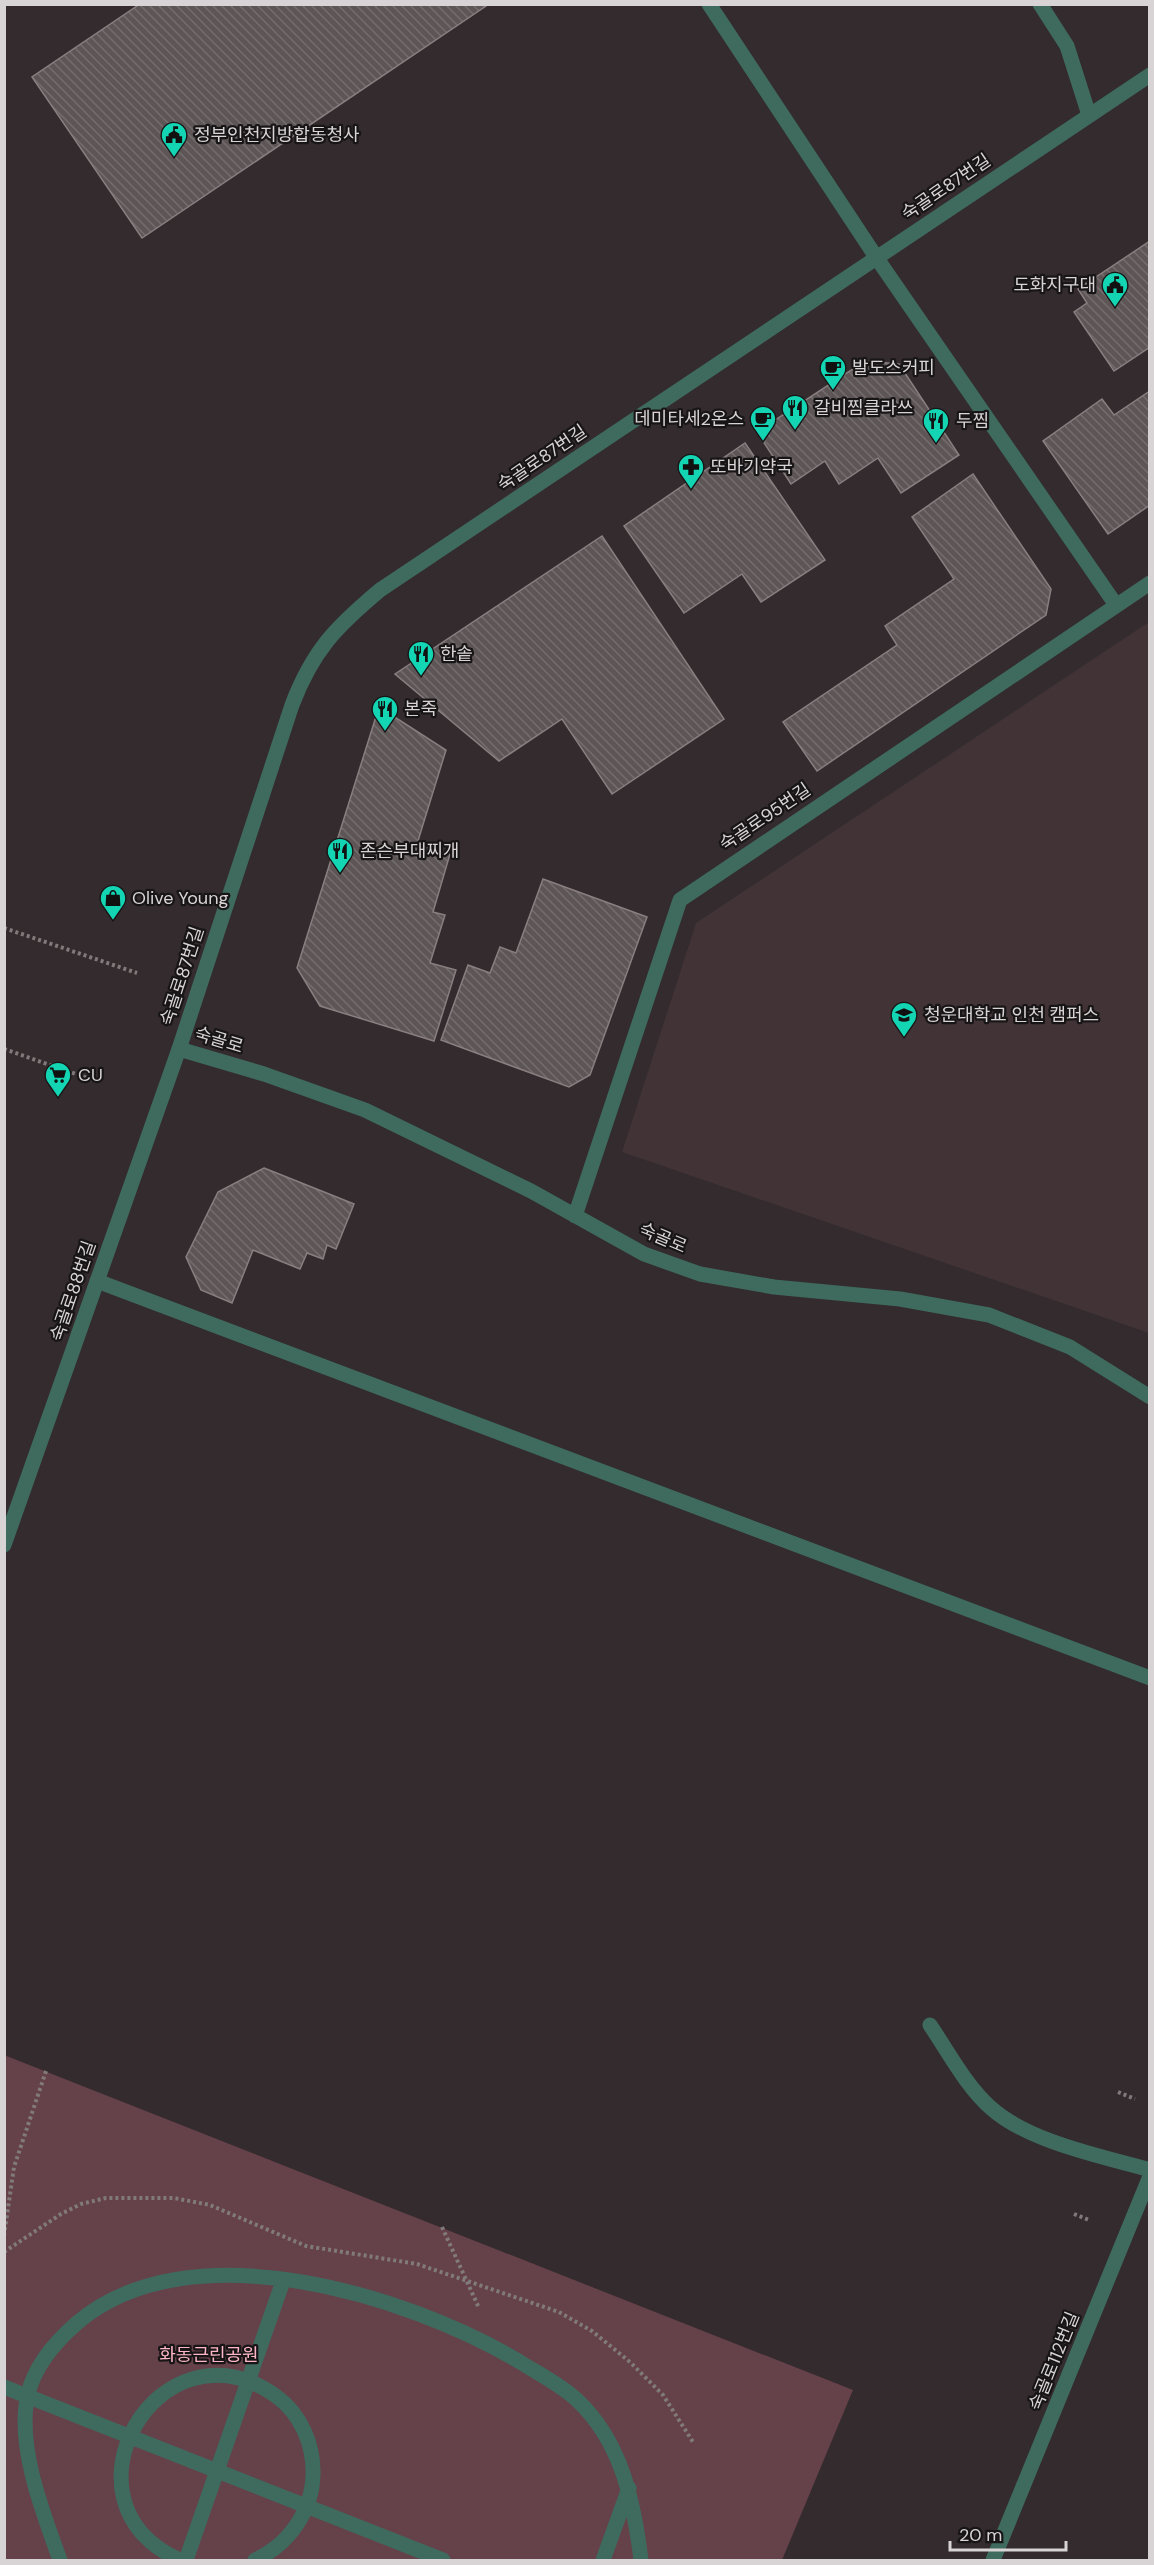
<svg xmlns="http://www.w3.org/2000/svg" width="1154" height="2565" font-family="'DM Sans','Noto Sans KR',sans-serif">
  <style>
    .built { fill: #413336 }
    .green { fill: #654149 }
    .building { fill: url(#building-back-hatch); stroke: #897f81; stroke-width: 1.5 }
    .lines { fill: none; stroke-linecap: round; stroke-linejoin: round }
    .path { stroke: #817a7b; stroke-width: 4; stroke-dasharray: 3 3; stroke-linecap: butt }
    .service { stroke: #3f6b5f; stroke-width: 15 }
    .pedestrian { stroke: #3f6b5f; stroke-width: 15 }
    .minor { stroke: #3f6b5f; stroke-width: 15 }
    .tertiary { stroke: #3f6b5f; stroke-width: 15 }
    .labels { text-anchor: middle; stroke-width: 4.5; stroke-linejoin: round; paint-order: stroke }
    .poi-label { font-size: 18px; fill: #d8d3d4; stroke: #181516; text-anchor: start }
    .street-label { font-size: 18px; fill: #d8d3d4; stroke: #181516 }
    .park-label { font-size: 18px; fill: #feb6c6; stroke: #181516 }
  </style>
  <defs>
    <pattern id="building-back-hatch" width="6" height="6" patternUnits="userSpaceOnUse" patternTransform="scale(1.5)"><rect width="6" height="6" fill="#5d5556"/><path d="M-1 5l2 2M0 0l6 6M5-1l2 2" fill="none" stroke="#746d6d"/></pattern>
  </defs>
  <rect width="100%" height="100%" fill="#332b2d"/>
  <path class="built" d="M1149 622V1333L622 1152 696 923Z"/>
  <path class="green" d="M4 2055 853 2390 782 2560H5Z"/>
  <path class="building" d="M140 4H489L142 238 32 77Z
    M1150 241V347L1114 371 1074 312 1087 303 1078 289Z
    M865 361 899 364 959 455 901 493 878 458 839 484 825 461 791 484 757 432Z
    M1150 391V505L1108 534 1043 441 1102 399 1114 415Z
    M745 443 825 560 761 602 742 574 684 613 624 526Z
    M973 474 1051 589 1046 615 817 771 783 722 897 645 885 626 954 579 912 517Z
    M602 536 724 719 612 794 562 719 499 761 395 674Z
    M379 707 446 750 417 844 450 854 433 912 445 915 430 963 456 970 434 1041 320 1006 297 968Z
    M543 879 647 917 590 1075 569 1087 441 1040 468 965 490 973 500 947 516 953Z
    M264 1168 354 1204 336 1249 327 1245 323 1259 307 1253 300 1269 253 1250 232 1303 201 1290 186 1257 218 1192Z"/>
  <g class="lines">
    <path class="path" d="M4 928 137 973
      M4 1049 96 1081
      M1118 2092 1135 2099
      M1074 2214 1089 2220
      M442 2227 479 2308
      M4 2236 14 2167 46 2071
      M4 2252 61 2214 81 2204 106 2198H174L210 2205 306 2246 417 2264 559 2312 592 2331 630 2362 663 2395 693 2442"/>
    <path class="service" d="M709 4 876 257
      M1040 4 1067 46 1089 115
      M930 2025C949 2053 966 2086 991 2108 1029 2142 1101 2156 1150 2170"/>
    <path class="pedestrian" d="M4 2387 443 2560
      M60 2560C43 2513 16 2445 28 2394 35 2365 55 2342 77 2323 189 2227 408 2295 520 2362 539 2374 561 2385 577 2400 622 2442 634 2503 641 2560
      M180 2560C50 2503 159 2313 276 2396 301 2414 314 2445 313 2475 312 2512 288 2545 255 2560
      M186 2560 283 2281
      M603 2560 629 2488"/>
    <path class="minor" d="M876 257 1116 605
      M179 1049 264 1074 365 1110 531 1191 644 1254 700 1274 774 1287 900 1299 989 1315 1070 1347 1150 1397
      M575 1216 680 900 1150 583
      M97 1281 1150 1678
      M993 2560 1150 2176"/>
    <path class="tertiary" d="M4 1545 179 1049 292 705C313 650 336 627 380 590L1150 75"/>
  </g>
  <defs>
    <g id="civic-pin" transform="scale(1.35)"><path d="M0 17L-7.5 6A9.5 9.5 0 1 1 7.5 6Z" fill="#13d5b3" stroke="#181516"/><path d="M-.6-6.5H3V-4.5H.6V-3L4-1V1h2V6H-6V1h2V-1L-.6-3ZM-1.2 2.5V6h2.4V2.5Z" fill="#111"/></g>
    <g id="cafe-pin" transform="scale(1.35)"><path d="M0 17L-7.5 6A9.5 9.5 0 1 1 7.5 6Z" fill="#13d5b3" stroke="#181516"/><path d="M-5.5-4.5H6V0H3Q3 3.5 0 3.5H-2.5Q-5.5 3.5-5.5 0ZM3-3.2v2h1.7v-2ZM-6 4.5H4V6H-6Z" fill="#111"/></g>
    <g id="restaurant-pin" transform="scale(1.35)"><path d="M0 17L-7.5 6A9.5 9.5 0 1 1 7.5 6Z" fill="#13d5b3" stroke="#181516"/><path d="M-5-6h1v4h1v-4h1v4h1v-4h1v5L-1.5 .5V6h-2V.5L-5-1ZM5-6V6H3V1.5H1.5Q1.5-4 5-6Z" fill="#111"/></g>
    <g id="pharmacy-pin" transform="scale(1.35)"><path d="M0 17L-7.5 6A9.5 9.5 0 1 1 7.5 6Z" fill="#13d5b3" stroke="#181516"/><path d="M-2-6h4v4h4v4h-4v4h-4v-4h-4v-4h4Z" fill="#111"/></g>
    <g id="shop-pin" transform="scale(1.35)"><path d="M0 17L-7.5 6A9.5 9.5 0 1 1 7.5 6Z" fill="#13d5b3" stroke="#181516"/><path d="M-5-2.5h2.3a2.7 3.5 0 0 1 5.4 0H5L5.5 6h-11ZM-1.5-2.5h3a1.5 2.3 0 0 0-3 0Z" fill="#111"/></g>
    <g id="university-pin" transform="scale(1.35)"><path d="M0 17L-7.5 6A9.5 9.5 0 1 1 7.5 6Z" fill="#13d5b3" stroke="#181516"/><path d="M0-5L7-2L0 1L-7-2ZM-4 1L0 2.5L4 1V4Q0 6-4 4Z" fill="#111"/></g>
    <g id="supermarket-pin" transform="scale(1.35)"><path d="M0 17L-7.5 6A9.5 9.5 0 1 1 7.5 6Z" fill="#13d5b3" stroke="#181516"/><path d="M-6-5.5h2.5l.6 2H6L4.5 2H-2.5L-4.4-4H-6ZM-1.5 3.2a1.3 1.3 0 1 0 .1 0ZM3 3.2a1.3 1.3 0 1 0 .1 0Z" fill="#111"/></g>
  </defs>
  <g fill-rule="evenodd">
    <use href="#civic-pin" x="174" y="135"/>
    <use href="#civic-pin" x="1115" y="285"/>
    <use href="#cafe-pin" x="833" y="368"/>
    <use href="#restaurant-pin" x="795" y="408"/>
    <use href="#cafe-pin" x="763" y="419"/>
    <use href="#restaurant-pin" x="936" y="421"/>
    <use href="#pharmacy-pin" x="691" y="467"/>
    <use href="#restaurant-pin" x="421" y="654"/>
    <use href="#restaurant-pin" x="385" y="709"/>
    <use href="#restaurant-pin" x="340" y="851"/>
    <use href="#shop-pin" x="113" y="898"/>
    <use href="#university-pin" x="904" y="1015"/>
    <use href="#supermarket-pin" x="58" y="1075"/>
  </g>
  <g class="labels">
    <g class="poi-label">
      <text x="194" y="141">정부인천지방합동청사</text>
      <text x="1096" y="291" text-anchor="end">도화지구대</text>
      <text x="852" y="374">발도스커피</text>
      <text x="814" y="414">갈비찜클라쓰</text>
      <text x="744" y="425" text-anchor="end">데미타세2온스</text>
      <text x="956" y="427">두찜</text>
      <text x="710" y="473">또바기약국</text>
      <text x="440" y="660">한솥</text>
      <text x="404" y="715">본죽</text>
      <text x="360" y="857">존슨부대찌개</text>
      <text x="132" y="904">Olive Young</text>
      <text x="924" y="1021">청운대학교 인천 캠퍼스</text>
      <text x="78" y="1081">CU</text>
    </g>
    <g class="street-label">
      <text transform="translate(946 187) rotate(-34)" y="6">숙골로87번길</text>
      <text transform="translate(542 458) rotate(-34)" y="6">숙골로87번길</text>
      <text transform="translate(765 817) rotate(-34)" y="6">숙골로95번길</text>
      <text transform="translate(182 976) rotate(-72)" y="6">숙골로87번길</text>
      <text transform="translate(219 1040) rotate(17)" y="6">숙골로</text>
      <text transform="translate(663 1238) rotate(23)" y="6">숙골로</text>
      <text transform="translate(73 1291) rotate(-71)" y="6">숙골로88번길</text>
      <text transform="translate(1054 2361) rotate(-68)" y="6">숙골로112번길</text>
    </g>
    <g class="park-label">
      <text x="209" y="2361">화동근린공원</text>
    </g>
  </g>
  <rect width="1154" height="2565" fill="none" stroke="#d8d3d4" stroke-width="12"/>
  <path d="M950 2541v9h116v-9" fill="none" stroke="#d8d3d4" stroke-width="3"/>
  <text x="959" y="2541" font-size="18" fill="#d8d3d4" stroke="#181516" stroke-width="4.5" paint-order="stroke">20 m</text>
</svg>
